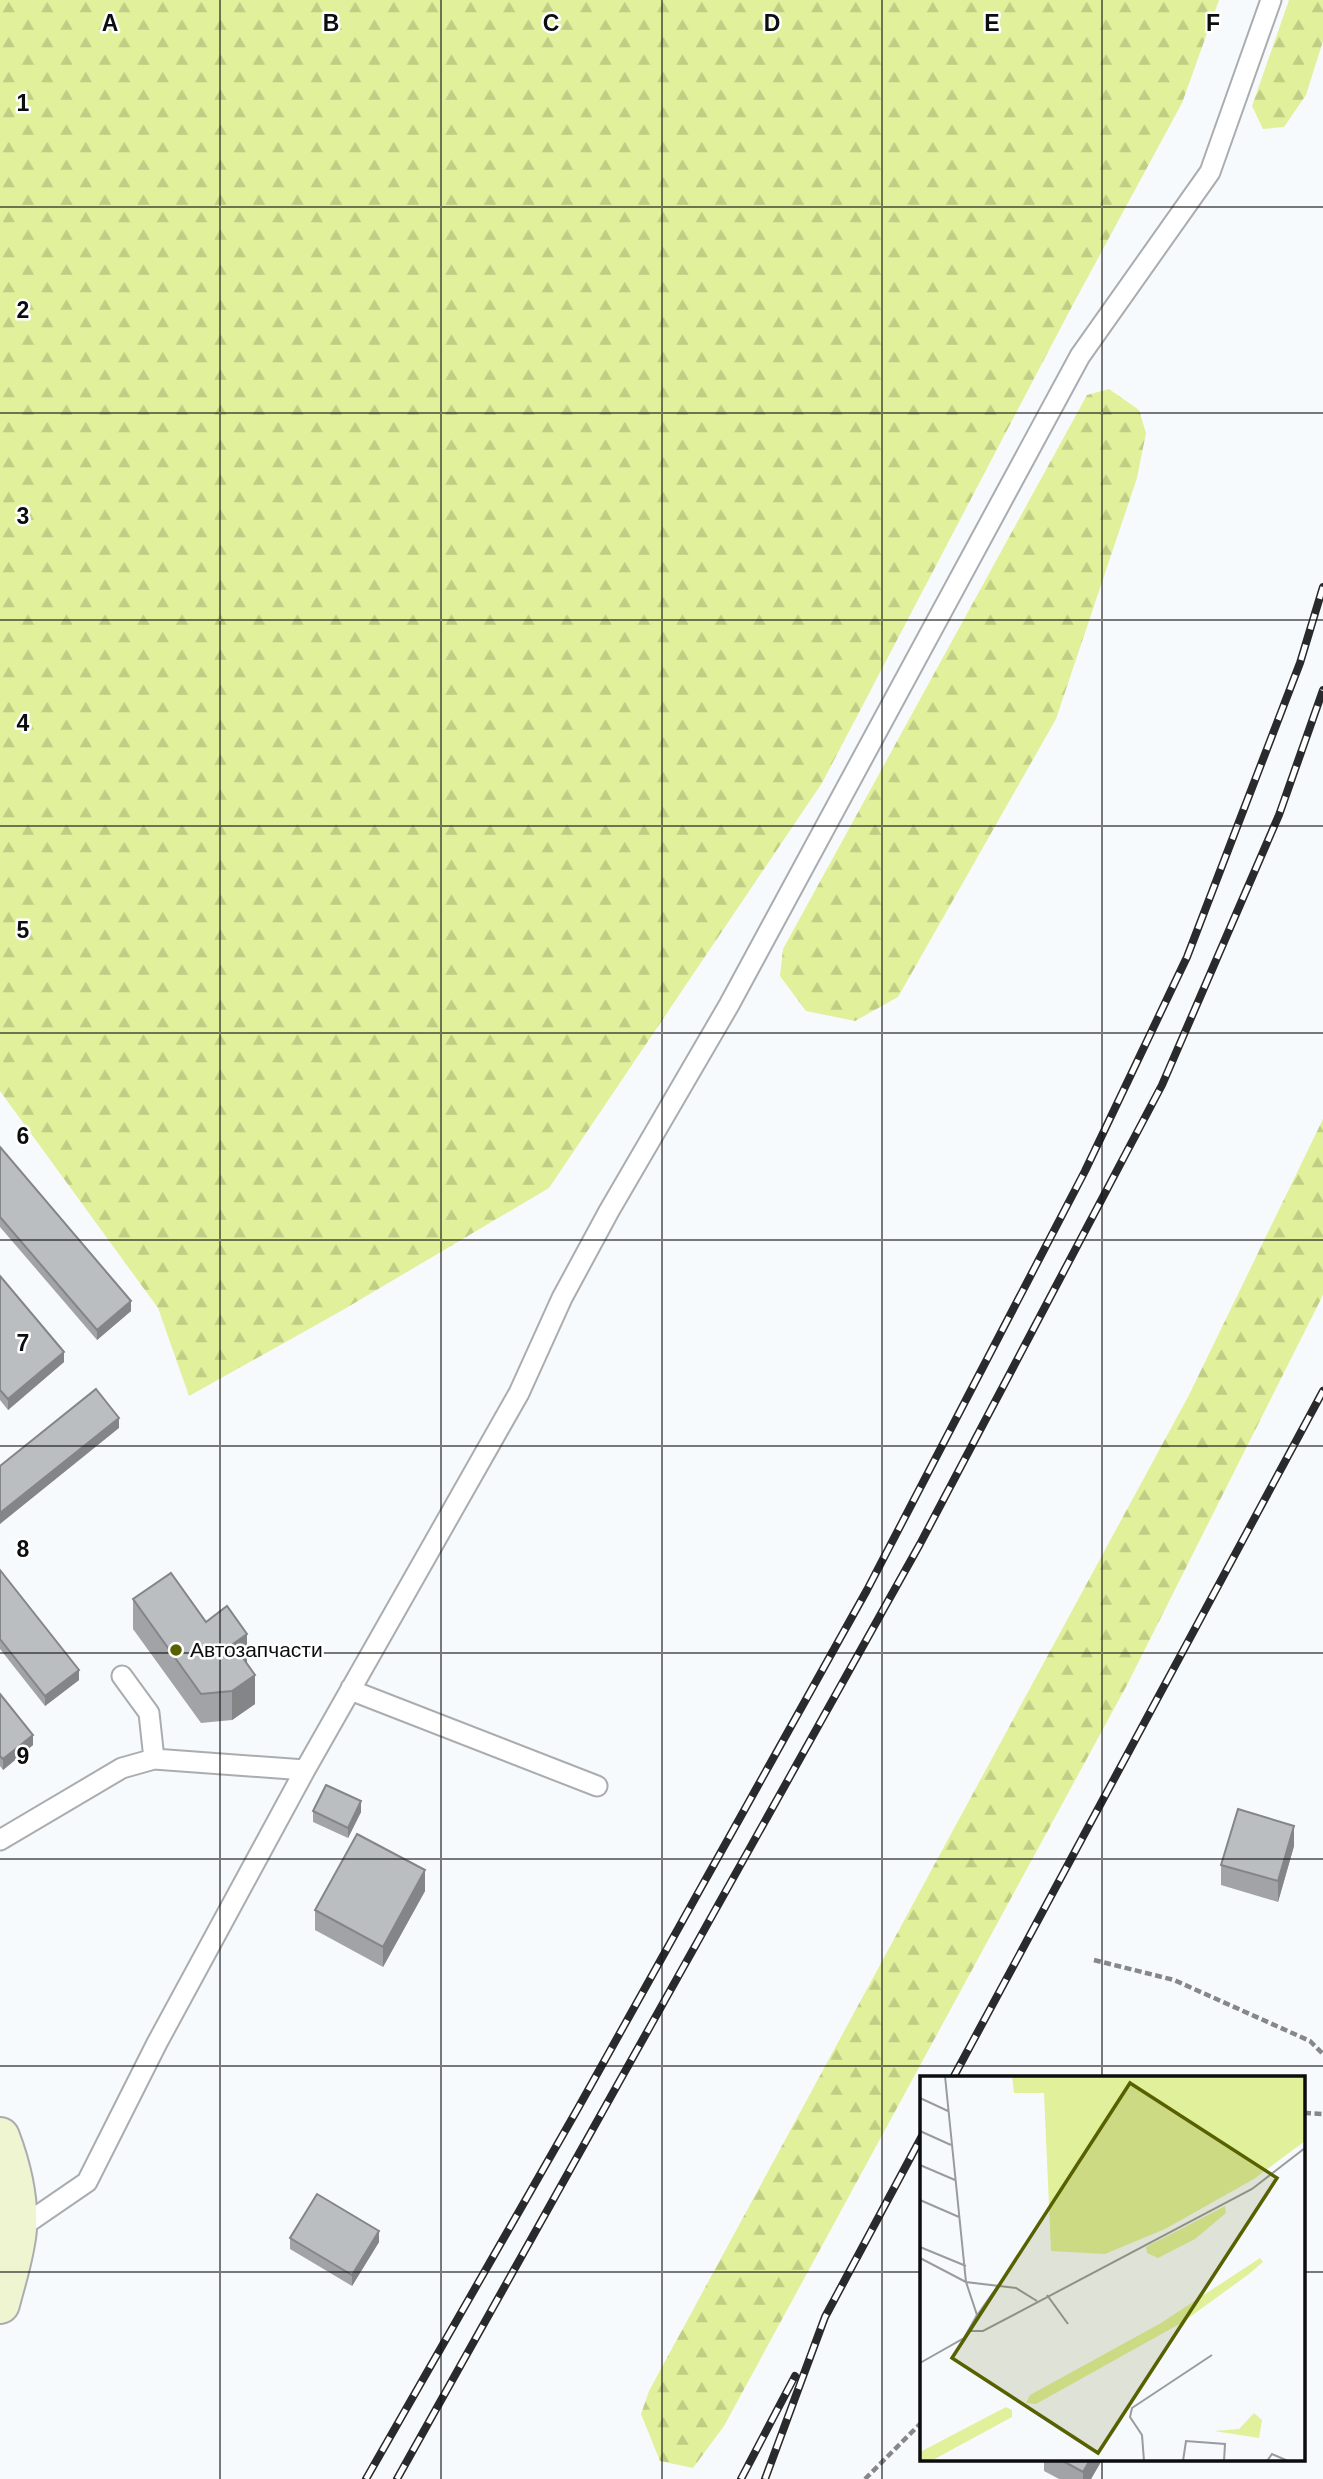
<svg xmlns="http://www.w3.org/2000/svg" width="1323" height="2479" font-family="Helvetica,sans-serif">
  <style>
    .forest { fill: url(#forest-firs) }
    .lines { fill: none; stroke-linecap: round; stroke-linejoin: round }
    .lane-casing { stroke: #aaadb0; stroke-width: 23 }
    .secondary-casing { stroke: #aaadb0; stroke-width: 42 }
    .path { stroke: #858789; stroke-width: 4.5; stroke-dasharray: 7 3.5; stroke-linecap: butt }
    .lane { stroke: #fff; stroke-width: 19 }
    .secondary { stroke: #eff5d0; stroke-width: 38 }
    .rail-casing { stroke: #282a2b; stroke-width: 8 }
    .rail { stroke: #fff; stroke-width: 5; stroke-dasharray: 16; stroke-linecap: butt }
    .wall { fill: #a1a3a6 }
    .shaded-wall { fill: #838587 }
    .building { fill: #bbbec1; stroke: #838587; stroke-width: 2 }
    .grid { fill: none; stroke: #0c0d0e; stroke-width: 2; stroke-opacity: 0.55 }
    .poi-dot { fill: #576100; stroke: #fff; stroke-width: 2.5 }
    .labels { text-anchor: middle; stroke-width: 5; stroke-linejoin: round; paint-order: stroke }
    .poi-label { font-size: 21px; fill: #0c0d0e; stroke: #fff; text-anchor: start }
    .inset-road { fill: none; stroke: #999b9d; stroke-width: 2 }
    .view { fill: #576100; fill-opacity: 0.15; stroke: #576100; stroke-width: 3.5 }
    .inset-edge { fill: none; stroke: #0c0d0e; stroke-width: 3.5 }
    .grid-label { font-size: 23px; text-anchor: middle; font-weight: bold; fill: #0c0d0e; stroke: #fff; stroke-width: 5; stroke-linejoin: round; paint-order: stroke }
  </style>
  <defs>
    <pattern id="forest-firs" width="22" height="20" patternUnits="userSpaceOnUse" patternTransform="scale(1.75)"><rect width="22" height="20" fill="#e1f09a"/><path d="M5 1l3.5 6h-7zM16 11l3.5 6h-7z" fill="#c0cd84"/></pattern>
  </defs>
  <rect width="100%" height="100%" fill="#f7fafd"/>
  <path class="forest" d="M0 0H1219L1182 103 1070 310 822 783 549 1188 341 1311 189 1396 158 1308 0 1091Z
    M1289 0H1323V41L1306 95 1284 127 1263 129 1252 106Z
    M1109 389 1139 410 1146 433 1137 478 1056 719 898 997 855 1021 806 1011 780 976 783 949 1087 395Z
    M1323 1119V1294L1321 1299 1128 1683 724 2426 693 2468 660 2461 641 2414 649 2391 1189 1395Z"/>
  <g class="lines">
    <g class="lane-casing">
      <path id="lane" d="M122 1676 149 1713 154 1759
        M351 1688 358 1693 597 1786
        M0 1840 122 1768 154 1759 305 1770
        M17 2230 87 2182 157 2043 305 1770 519 1393 562 1298 609 1211 729 1005 1080 356 1210 172 1271 0"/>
    </g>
    <g class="secondary-casing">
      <path id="secondary" d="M0 2137C11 2166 19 2197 17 2229 15 2254 6 2280 0 2304"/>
    </g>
    <path class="path" d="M1094 1960 1174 1980 1310 2041 1323 2054
      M1304 2113 1323 2114
      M865 2479 922 2422"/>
    <use href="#lane" class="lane"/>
    <use href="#secondary" class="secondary"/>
    <g class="rail-casing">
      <path id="rail" d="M953 2078 1323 1391
        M366 2479 577 2110 867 1590 1085 1171 1187 957 1300 663 1323 587
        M397 2479 920 1544 1162 1085 1279 815 1323 690
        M741 2479 795 2376
        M765 2479 825 2317 922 2136"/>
    </g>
    <use href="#rail" class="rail"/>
  </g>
  <path class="wall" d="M0 1147 131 1311 97 1340 0 1227Z
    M0 1276 64 1362 8 1410 0 1400Z
    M0 1570 79 1680 45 1706 0 1649Z
    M133 1599 206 1622 247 1663 255 1704 232 1720 201 1723 133 1629Z
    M0 1694 33 1745 3 1770 0 1766Z
    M313 1811 361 1812 348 1838 313 1822Z
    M1294 1846 1278 1902 1221 1885V1865Z
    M425 1891 383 1967 315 1930V1910Z
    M290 2238 379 2242 352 2286 290 2249Z
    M1044 2460H1102L1091 2479H1059L1044 2471Z"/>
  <path class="shaded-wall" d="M131 1301V1311L97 1340V1330Z
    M64 1352V1362L8 1410V1399Z
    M119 1418V1428L0 1524V1513Z
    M247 1634V1663L233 1644Z
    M79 1670V1680L45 1706V1696Z
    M255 1675V1704L232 1720V1691Z
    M33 1735V1745L3 1770V1759Z
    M361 1801V1812L348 1838V1828Z
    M1294 1826V1846L1278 1902V1881Z
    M425 1870V1891L383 1967V1947Z
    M379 2231V2242L352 2286V2275Z
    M1090 2460H1102L1091 2479H1083V2472Z"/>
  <path class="building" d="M0 1147 131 1301 97 1330 0 1217Z
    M0 1276 64 1352 8 1399 0 1390Z
    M96 1389 119 1418 0 1513V1466Z
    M0 1570 79 1670 45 1696 0 1639Z
    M171 1573 206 1622 227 1606 247 1634 233 1644 255 1675 232 1691 201 1694 133 1599Z
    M0 1694 33 1735 3 1759 0 1756Z
    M326 1785 361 1801 348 1828 313 1811Z
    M1238 1809 1294 1826 1278 1881 1221 1865Z
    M357 1834 425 1870 383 1947 315 1910Z
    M317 2194 379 2231 352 2275 290 2238Z
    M1061 2460H1090L1083 2472Z"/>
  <path class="grid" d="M220 0V2479M441 0V2479M662 0V2479M882 0V2479M1102 0V2078M0 207H1323M0 413H1323M0 620H1323M0 826H1323M0 1033H1323M0 1240H1323M0 1446H1323M0 1653H1323M0 1859H1323M0 2066H1323M0 2272H922M1304 2272H1323M1102 2460V2479"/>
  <circle class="poi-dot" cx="176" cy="1650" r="7"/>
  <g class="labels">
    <g class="poi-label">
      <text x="190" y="1657">Автозапчасти</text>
    </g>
  </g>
  <g transform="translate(920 2076)">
    <rect width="385" height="385" fill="#f7fafd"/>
    <path d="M92 0H385V65L334 103 245 153 185 178 131 175 124 17H94ZM305 130 306 137 275 163 238 182 227 177 226 171ZM340 182 343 186 329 198 263 246 116 328 106 327 110 319 241 247ZM86 331 92 334V341L11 385H0V376ZM334 337 342 344 339 362 294 355 319 353Z" fill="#e1f09a"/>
    <path class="inset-road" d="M25 0 46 206 96 212 117 225M0 22 28 35M0 55 31 69M0 89 35 104M0 124 39 141M0 171 46 190M0 182 46 206 57 239 44 262 0 287M127 219 148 248M58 238 77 211M51 255H63L332 113 385 72M224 385 222 359 210 341 212 332 292 279M263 385 266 365 305 368 304 385M347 385 352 378 368 385"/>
    <path class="view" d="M210 7 357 102 178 377 32 282Z"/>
    <rect width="385" height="385" class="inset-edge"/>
  </g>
  <g class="grid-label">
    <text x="110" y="31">A</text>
    <text x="331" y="31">B</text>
    <text x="551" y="31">C</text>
    <text x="772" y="31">D</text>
    <text x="992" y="31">E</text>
    <text x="1213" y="31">F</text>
    <text x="23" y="111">1</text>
    <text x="23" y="318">2</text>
    <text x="23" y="524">3</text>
    <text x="23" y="731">4</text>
    <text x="23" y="938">5</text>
    <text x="23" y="1144">6</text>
    <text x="23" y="1351">7</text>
    <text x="23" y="1557">8</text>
    <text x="23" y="1764">9</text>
  </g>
</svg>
